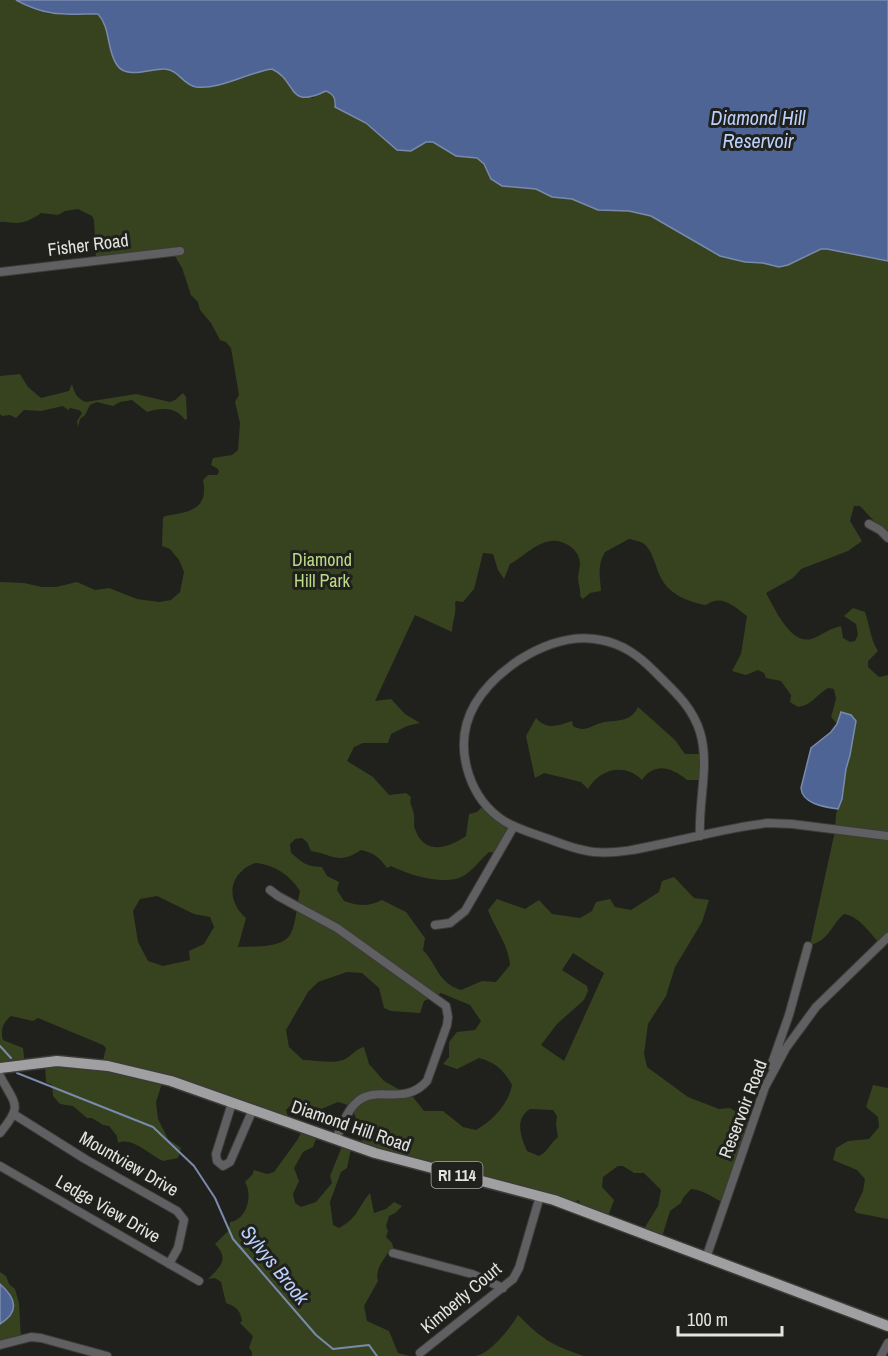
<svg xmlns="http://www.w3.org/2000/svg" width="888" height="1356" font-family="'Archivo Narrow',sans-serif">
  <style>
    .green { fill: #37431f; fill-rule: evenodd }
    .water { fill: #4d6495; stroke: #7a8aac; stroke-width: 1.5 }
    .lines { fill: none; stroke-linecap: round; stroke-linejoin: round }
    .stream { stroke: #7a8aac; stroke-width: 2 }
    .minor-casing { stroke: #3b3b38; stroke-width: 10 }
    .major-casing { stroke: #3b3b38; stroke-width: 13 }
    .minor { stroke: #605f61; stroke-width: 8 }
    .major { stroke: #a09fa2; stroke-width: 10 }
    .labels { text-anchor: middle; stroke-width: 6; stroke-linejoin: round; paint-order: stroke }
    .shield { fill: #20201d; stroke: #a8a8a6; stroke-width: 1.5 }
    .shield-label { font-size: 16px; font-weight: bold; fill: #e3e3e0 }
    .street-label { font-size: 18px; fill: #e3e3e0; stroke: #20201d }
    .park-label { font-size: 18px; fill: #bcdb87; stroke: #20201d }
    .water-label { font-size: 20px; font-style: italic; fill: #bad1fe; stroke: #20201d }
  </style>
  <rect width="100%" height="100%" fill="#20201d"/>
  <path class="green" d="M0 0H16L33 9 50 14H98C111 28 106 51 118 66 131 82 157 64 173 70 178 73 183 79 187 83 205 81 233 82 250 76 257 73 265 68 273 69 283 71 288 82 291 90L312 98 326 91C334 94 336 99 336 107L366 123 397 150 410 151 426 142H433L456 156 477 158 484 164 491 179 502 186 536 189 552 197 572 199 598 210 629 211 651 216 720 256 745 262 763 263 779 267 788 265 821 249H827L888 261V536L860 506H854L850 521 862 541 848 551 801 569 793 578 766 593C775 609 792 648 814 638 823 634 831 628 841 626L843 638 850 642 855 641 858 635 856 624 844 616 853 608 865 612C870 626 870 639 878 651L868 661V667L879 677 888 675V938L880 944C870 933 859 916 844 914 831 925 829 941 810 945L835 831 836 814 842 799 846 769 850 755 856 721 841 712 837 724 831 717 836 699 834 689 828 688C816 695 812 705 798 707L790 702 791 695 781 681 766 678 764 673 758 670 746 675 732 671 741 654 747 616C733 606 722 594 706 605 688 602 668 594 660 576 655 566 653 550 643 543 639 541 633 540 629 539L605 552C597 566 600 576 601 591L590 593 583 599 580 596C581 589 578 584 578 578 578 573 580 568 580 564 580 549 563 539 550 541 534 544 523 557 510 564L504 579 498 570 493 554 483 553 474 589 463 602 456 601 455 603C457 614 452 621 452 632L415 615 375 701 391 699 405 714 420 723 407 726 391 734 388 743H363L354 747 347 761 373 777 389 795 406 793 411 797C409 805 413 807 414 815 415 819 413 825 415 829 424 856 449 848 466 836L469 814 477 812 485 804 514 827 500 854 489 852C481 859 475 868 465 875 447 887 409 875 391 866L387 868C379 857 374 853 361 850 338 865 335 855 311 851L307 842 302 838 295 839 290 844 291 853C304 863 304 866 322 867L327 876 339 882 337 890 344 901C359 906 368 907 382 900L406 912 425 938 423 950C438 966 438 983 461 990L482 981 496 982 510 965C508 943 495 929 488 910L497 899 525 909 539 900 552 914 580 918 592 911 596 902 610 899 615 907 631 910 659 892 662 881 674 877 694 898 709 900 702 922 675 967 666 996 648 1024 644 1054 647 1067 688 1097 719 1109 730 1108 754 1122 725 1203C714 1199 703 1189 691 1189L683 1198 681 1203 670 1211 661 1240 642 1232 658 1206 661 1190 644 1173H634L623 1166H618L603 1177 602 1187 614 1200 607 1219 589 1213 578 1200 570 1205 526 1192 522 1185 515 1189 359 1147 369 1127 359 1126 351 1106 338 1102 319 1110 305 1102H294L286 1110 290 1123 163 1080 156 1102 158 1119 168 1139 181 1148 178 1158 163 1161C150 1155 131 1136 118 1143L117 1136 109 1126 103 1125 92 1118H87L73 1106 60 1104 53 1096 52 1085 46 1082 45 1064 102 1065 106 1048 103 1045 38 1018 33 1021 11 1016C3 1022 0 1031 3 1040L23 1048 25 1065 0 1070V582L24 583 42 587H56L77 582 95 590 109 588 137 599 159 602 171 600 180 592 184 572 179 560 170 549 162 546 163 518 165 516C189 512 209 510 203 480L208 475H217L219 472 218 469 211 465 213 458 232 455 238 450 240 423 235 402 239 395 231 348 226 342 220 340 211 323 200 310 198 302 191 295 182 268 172 251 96 259 94 220 92 216 78 209 65 211 58 215 41 213C35 218 24 223 16 223 10 223 6 221 0 222ZM255 863C274 864 291 876 300 891 297 903 296 924 291 933 284 949 253 946 238 947L246 918C232 906 226 885 242 871 245 867 251 865 255 863ZM157 896 194 914 210 917 214 927 204 944 189 951 190 960 163 966 148 961 138 942 133 911 140 899ZM573 953 604 973 564 1061 541 1045 557 1024 584 1000 588 991 587 986 562 970ZM347 972 362 973 379 988 384 1008 391 1011 420 1013 424 1001 441 993 470 1005 481 1021 475 1030 457 1032 449 1042V1057L443 1064 457 1069 479 1058C495 1062 504 1070 512 1085 508 1105 493 1120 476 1130L463 1127 443 1111H424L413 1097 384 1081 369 1064 364 1047C355 1049 351 1057 343 1060 331 1064 315 1060 303 1060L289 1047 286 1030 308 992 318 982ZM530 1109 553 1110 557 1116 556 1125 558 1137C550 1143 548 1152 539 1156L527 1151C521 1137 514 1119 530 1109Z
    M20 374 28 387 41 398 69 391 72 384C74 392 77 399 86 402L136 394 170 402 175 400 183 393 186 397 187 419 185 420C175 406 162 408 147 412L132 400 120 402 113 406 97 402 90 405 85 415 80 419 78 427 77 421 82 413 79 410 70 408 68 410 63 406 41 411 24 410 16 418 10 415 2 416 0 414V376Z
    M638 707 675 740 685 754H704L703 780H687C673 768 655 761 642 780 625 762 599 769 588 789L581 782 544 773 535 778C532 764 529 751 526 736L536 718C546 730 558 726 572 721L573 726C585 733 590 726 601 723 615 719 630 724 638 707Z
    M873 1085 888 1088V1219L857 1213 854 1210 863 1191 865 1179 857 1170 833 1160 836 1148 848 1141 869 1139 879 1127 878 1117 866 1107Z
    M303 1128 317 1136 313 1147 303 1152 294 1168 299 1181 293 1194 295 1203 301 1207 316 1202 332 1183 330 1176 343 1144 351 1149 347 1168 341 1172 330 1202 333 1225 339 1228C358 1218 358 1207 370 1193L374 1213 386 1209 394 1202 402 1206 395 1213 389 1216 386 1226 388 1231 386 1237 392 1243 395 1253H388C382 1262 375 1270 378 1281L364 1306 367 1321 389 1331 398 1353 410 1356H252V1352L249 1348 253 1336 240 1323 242 1321C240 1310 237 1307 226 1303L221 1282 215 1278 208 1279C220 1267 230 1259 215 1244L229 1230 230 1222C247 1220 253 1195 245 1182L252 1175 254 1170 267 1174 274 1172 298 1139Z
    M0 1272 6 1276 9 1284 15 1289 19 1303 21 1339 0 1344V1324H2L7 1290 0 1284Z
    M518 1315C542 1339 551 1345 584 1356H474C490 1355 510 1328 518 1315Z"/>
  <path class="water" d="M16 0H888V261L827 249H821L788 265 779 267 763 263 745 262 720 256 651 216 629 211 598 210 572 199 552 197 536 189 502 186 491 179 484 164 477 158 456 156 433 142H426L411 151 397 150 366 123 335 107C336 99 334 94 326 91 286 110 298 81 272 69 249 72 220 90 196 87 183 85 179 70 165 69 151 68 127 80 117 65 106 49 111 28 98 14 64 14 47 17 16 0Z
    M841 712 851 715 856 721 850 755 846 769 842 799 838 809C825 807 802 804 801 788L811 748 831 732 837 724Z
    M0 1284C16 1298 20 1312 0 1324Z"/>
  <g class="lines">
    <path class="stream" d="M0 1046 11 1058
      M17 1073 153 1127 194 1166 215 1198 233 1239 316 1335 333 1349 369 1345 377 1356"/>
    <g class="minor-casing">
      <path id="minor" d="M0 272 180 251
        M869 524 880 530 888 538
        M700 836C698 802 710 765 700 732 692 706 673 690 654 671 639 656 623 644 601 640 572 634 543 645 519 660 479 687 452 724 469 775 475 793 487 810 504 821 514 827 526 831 537 835 556 841 574 850 594 852 617 854 639 849 661 844 696 837 732 827 768 823L792 824 888 836
        M270 890 278 896 337 928 446 1006 448 1017 447 1025 427 1081C404 1107 377 1084 357 1102 347 1110 341 1128 336 1139
        M435 925 450 923 465 911 514 826
        M771 1066 789 1015 808 946
        M0 1076C16 1106 23 1105 0 1133
        M232 1103 216 1154 217 1161 223 1166 230 1162 253 1109
        M15 1115 85 1159 177 1211 184 1220 178 1248 169 1264
        M0 1166 199 1281
        M393 1253 472 1274 503 1288
        M706 1258 765 1087 786 1048 816 1007 888 937
        M0 1345 31 1337 41 1338 107 1356
        M420 1353 513 1279 519 1268 540 1196
        M881 1356 888 1343"/>
    </g>
    <g class="major-casing">
      <path id="major" d="M0 1068 57 1061 108 1066 171 1081 375 1153 554 1200 888 1326"/>
    </g>
    <use href="#minor" class="minor"/>
    <use href="#major" class="major"/>
  </g>
  <g class="labels">
    <rect class="shield" x="431.5" y="1162" width="51" height="26" rx="4.5"/>
    <g class="shield-label">
      <text x="457" y="1181">RI 114</text>
    </g>
    <g class="street-label">
      <text transform="translate(88 245) rotate(-7)" y="6">Fisher Road</text>
      <text transform="translate(743 1109) rotate(-69)" y="6">Reservoir Road</text>
      <text transform="translate(351 1126) rotate(19)" y="6">Diamond Hill Road</text>
      <text transform="translate(129 1164) rotate(30)" y="6">Mountview Drive</text>
      <text transform="translate(108 1209) rotate(30)" y="6">Ledge View Drive</text>
      <text transform="translate(461 1298) rotate(-40)" y="6">Kimberly Court</text>
    </g>
    <g class="park-label">
      <text x="322" y="566">Diamond<tspan x="322" dy="21">Hill Park</tspan></text>
    </g>
    <g class="water-label">
      <text x="758" y="125">Diamond Hill<tspan x="758" dy="23">Reservoir</tspan></text>
      <text transform="translate(275 1265) rotate(51)" y="7">Sylvys Brook</text>
    </g>
  </g>
  <path d="M678 1326v9h104v-9" fill="none" stroke="#e3e3e0" stroke-width="3"/>
  <text x="687" y="1326" font-size="18" fill="#e3e3e0" stroke="#20201d" stroke-width="4.5" paint-order="stroke">100 m</text>
</svg>
